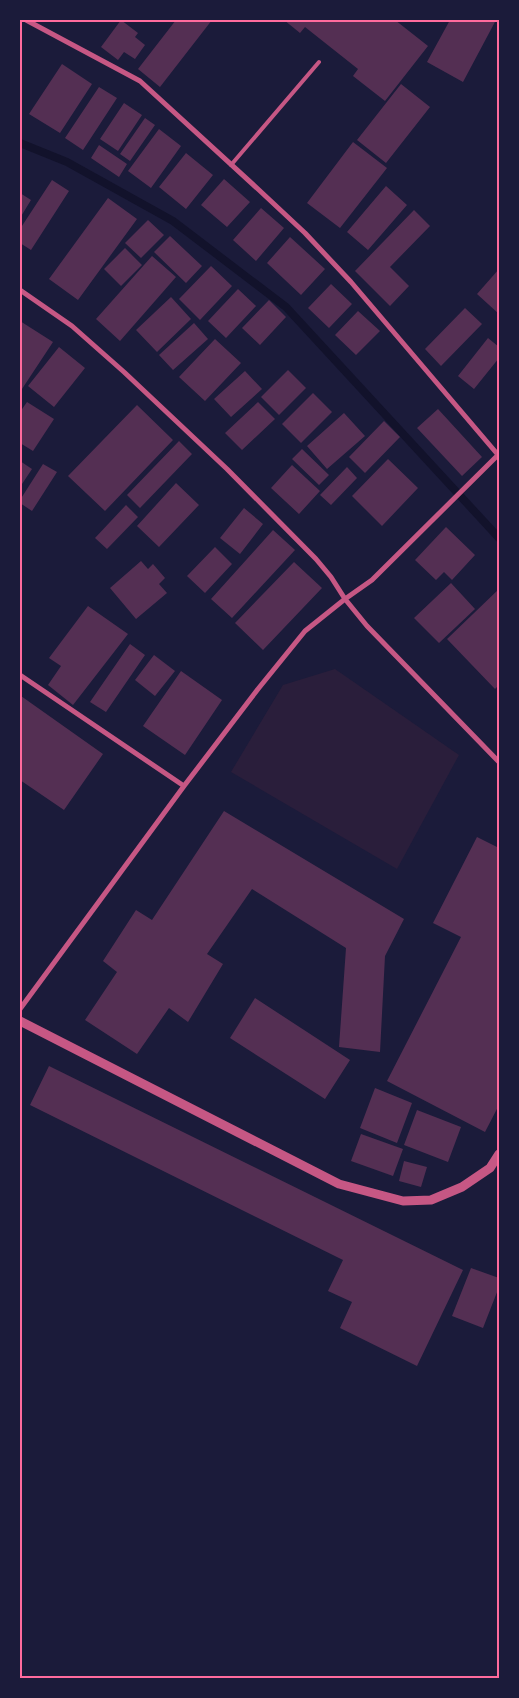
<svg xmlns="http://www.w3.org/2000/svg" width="519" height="1698" font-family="'Times New Roman',serif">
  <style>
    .green { fill: #2a1e3b }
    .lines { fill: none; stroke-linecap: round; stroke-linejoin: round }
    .stream { stroke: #12122b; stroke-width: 8 }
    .building { fill: #542f53 }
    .service { stroke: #c65784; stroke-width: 4 }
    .minor { stroke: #c65784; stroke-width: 5 }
    .tertiary { stroke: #c65784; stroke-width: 9 }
    .neatline { fill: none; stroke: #ff6b9d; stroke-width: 2 }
  </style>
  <rect width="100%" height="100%" fill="#1b1b3a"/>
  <path class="green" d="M335 669 459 755 397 869 231 772 283 685Z"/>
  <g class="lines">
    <path class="stream" d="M20 143 67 162 173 221 286 307 499 538"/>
  </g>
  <path class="building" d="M121 20 138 33 135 37 145 45 135 59 124 52 118 60 101 47Z
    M176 20H212L160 87 138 69Z
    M284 20H395L428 46 385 101 353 76 358 69 305 27 300 33Z
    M450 20H496L463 82 427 62Z
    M62 64 92 84 60 133 29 114Z
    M401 84 430 107 386 163 357 140Z
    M99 87 117 98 83 150 65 138Z
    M124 103 142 115 118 151 100 139Z
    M145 118 155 125 130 161 120 154Z
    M159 129 181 146 151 188 128 171Z
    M353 142 387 168 340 228 307 203Z
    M99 145 127 164 119 177 91 158Z
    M186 153 213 175 186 209 159 187Z
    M224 179 250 202 227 227 201 205Z
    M52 180 69 191 31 250 20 243V229Z
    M386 186 407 205 368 250 347 232Z
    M20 193 31 200 20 218Z
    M108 198 137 219 78 300 49 279Z
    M261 208 284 228 256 261 233 240Z
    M414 210 430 226 390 267 409 286 390 306 355 271Z
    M148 220 164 235 141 258 125 243Z
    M170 236 202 266 186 283 154 252Z
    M290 237 325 269 301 295 267 263Z
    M125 248 142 265 121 286 104 269Z
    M152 256 176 277 120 341 96 319Z
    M211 266 232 286 200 320 179 299Z
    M499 269V314L477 294Z
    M331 284 352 304 329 328 308 308Z
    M238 289 256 306 226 338 208 321Z
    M171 297 191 319 157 352 136 330Z
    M269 300 286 317 260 345 242 328Z
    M465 308 482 324 441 366 425 349Z
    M358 311 380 331 356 355 335 335Z
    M20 321 53 342 20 392Z
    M194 323 208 339 173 370 159 355Z
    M488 338 499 347V358L474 389 458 376Z
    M215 339 241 363 205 401 179 377Z
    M59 347 85 368 54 407 28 386Z
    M288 370 306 388 279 415 261 397Z
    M245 371 262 389 231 417 214 399Z
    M313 393 332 412 301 443 282 424Z
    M27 402 54 419 33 451 20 443V412Z
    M258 402 275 419 242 450 225 433Z
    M137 405 173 440 105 511 68 476Z
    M438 409 482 457 462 476 417 428Z
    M344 413 365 436 327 469 307 446Z
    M384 421 400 437 365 473 349 457Z
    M179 441 192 454 140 508 127 495Z
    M302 449 329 475 319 485 292 459Z
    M388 459 418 488 382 526 352 496Z
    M20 461 32 469 20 487Z
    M43 464 57 472 32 511 20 503V500Z
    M292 465 320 491 299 514 271 488Z
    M347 467 357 478 331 505 320 495Z
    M176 483 199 505 159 547 137 526Z
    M126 505 138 517 107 549 95 538Z
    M244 508 263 524 240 554 220 538Z
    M446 527 475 555 452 580 444 572 436 580 415 560Z
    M273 530 295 550 232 618 211 599Z
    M215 547 232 564 205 593 187 576Z
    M141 561 148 569 153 564 165 578 159 584 167 593 136 619 110 588Z
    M294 562 322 588 263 650 235 623Z
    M451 583 475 609 439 643 414 618Z
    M499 589V685L495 689 447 639Z
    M88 606 128 634 73 705 48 685 61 666 49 658Z
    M130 644 145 655 106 712 90 702Z
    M154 655 175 671 155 696 135 680Z
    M181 671 222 700 185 755 143 726Z
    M21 696 103 754 64 810 20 780Z
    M224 811 404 919 385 956 380 1052 339 1047 346 948 252 889 207 954 223 964 188 1022 169 1008 137 1054 85 1020 117 972 103 961 136 910 152 920Z
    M477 837 499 848V1105L485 1132 387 1081 461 937 433 923Z
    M255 998 350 1060 325 1099 230 1038Z
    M49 1066 463 1270 417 1366 340 1328 352 1302 328 1291 343 1260 30 1105Z
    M375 1088 412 1103 397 1143 360 1128Z
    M417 1110 461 1127 448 1162 404 1145Z
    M361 1134 403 1149 393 1176 351 1161Z
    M404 1161 427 1167 421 1187 399 1181Z
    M471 1268 499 1278V1287L483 1328 452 1316Z"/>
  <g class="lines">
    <path class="service" d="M231 165 319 62"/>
    <path class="minor" d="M26 20 140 81 259 190 305 233 351 282 499 456
      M20 290 72 326 124 372 227 469 316 559 331 577 345 599 367 626 499 762
      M20 675 184 786
      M20 1009 184 786 258 689 305 631 345 599 372 580 498 455"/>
    <path class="tertiary" d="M20 1021 339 1184 403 1201 431 1200 462 1187 490 1168 499 1154"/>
  </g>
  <rect width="519" height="1698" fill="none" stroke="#1b1b3a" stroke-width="42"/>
  <rect x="21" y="21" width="477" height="1656" class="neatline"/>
</svg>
